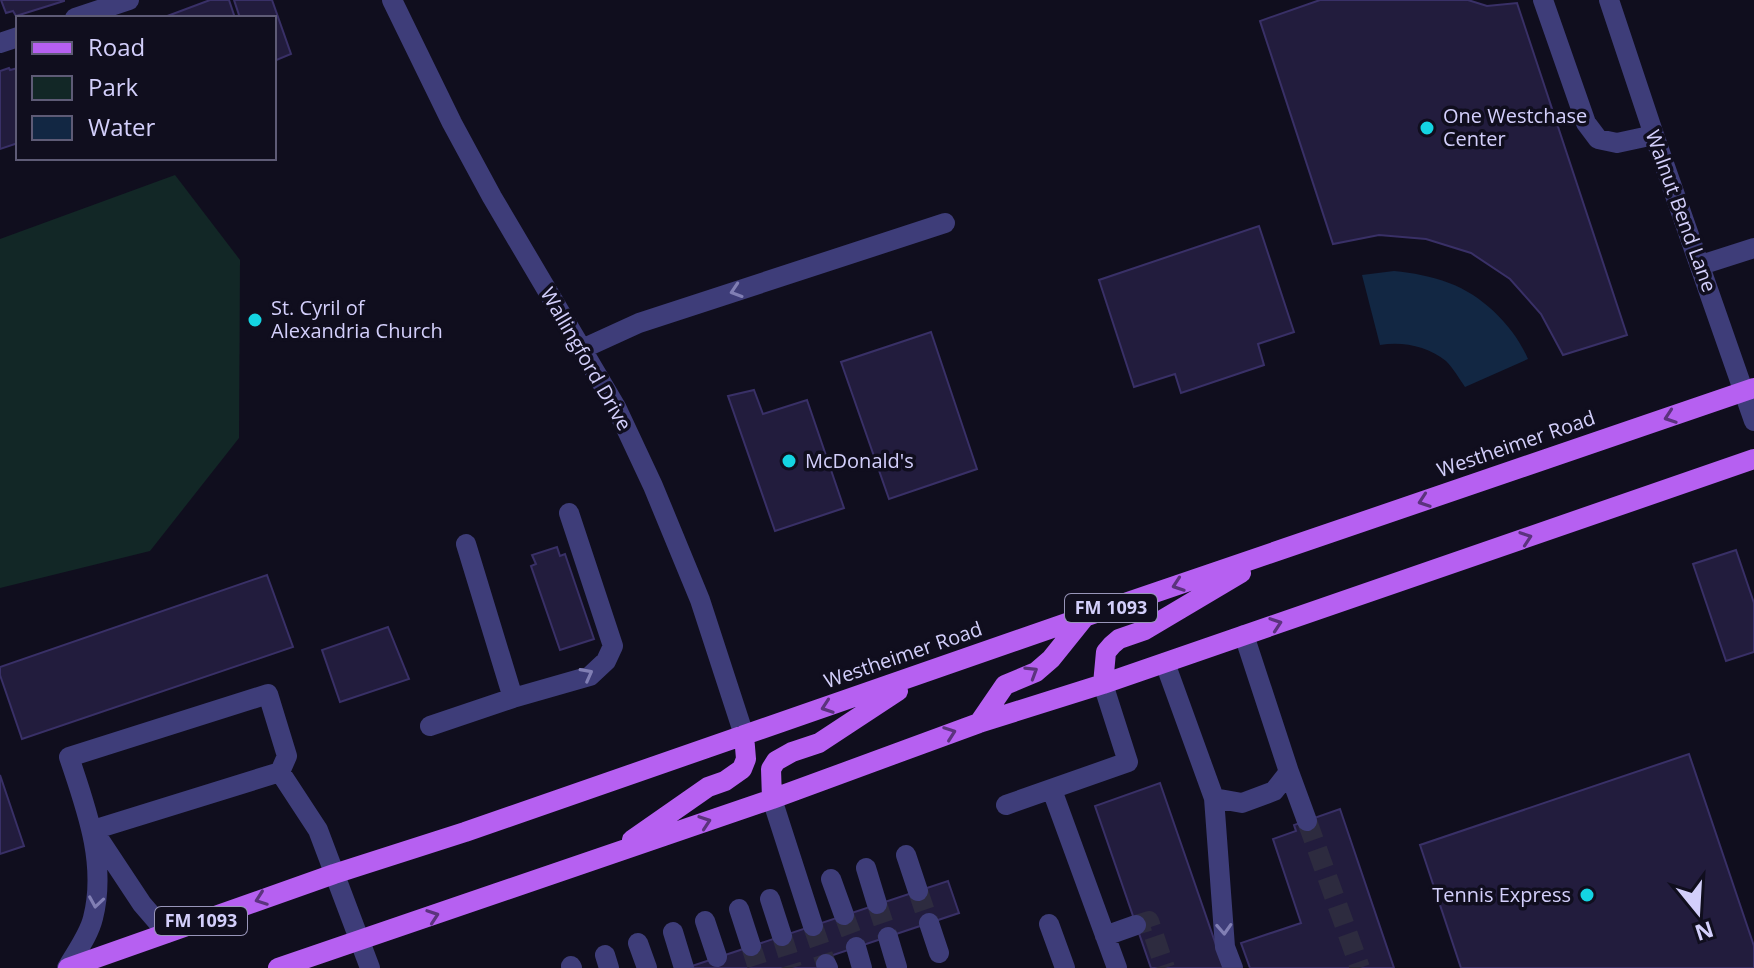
<svg xmlns="http://www.w3.org/2000/svg" width="1754" height="968" font-family="'Open Sans',sans-serif">
  <style>
    .green { fill: #122726 }
    .water { fill: #122743 }
    .building { fill: #221c3d; stroke: #393067; stroke-width: 2 }
    .lines { fill: none; stroke-linecap: round; stroke-linejoin: round }
    .minor-tunnel { stroke: #2d2b3f; stroke-width: 20; stroke-dasharray: 20 10; stroke-linecap: butt }
    .minor { stroke: #3e3d79; stroke-width: 20 }
    .major { stroke: #b660f1; stroke-width: 20 }
    .oneway { stroke: #817fb4 }
    .oneway2 { stroke: #5b337d }
    .poi-dot { fill: #14d4e2; stroke: #100e1e; stroke-width: 3 }
    .labels { text-anchor: middle; stroke-width: 7; stroke-linejoin: round; paint-order: stroke }
    .shield { fill: #100e1e; stroke: #9895b9; stroke-width: 2 }
    .shield-label { font-size: 18px; font-weight: bold; fill: #d3cffb }
    .poi-label { font-size: 20px; fill: #d3cffb; stroke: #100e1e; text-anchor: start }
    .street-label { font-size: 20px; fill: #d3cffb; stroke: #100e1e }
  </style>
  <rect width="100%" height="100%" fill="#100e1e"/>
  <path class="green" d="M175 175 240 260 239 438 150 551 0 588V239Z"/>
  <path class="water" d="M1394 271C1413 273 1431 276 1449 283 1482 295 1514 326 1528 359L1465 387C1459 378 1453 368 1446 361 1428 346 1402 341 1380 345L1362 275Z"/>
  <path class="building" d="M1 0H64V1L16 16 13 11 6 13Z
    M210 0H229L235 18H162Z
    M234 0H272L291 54 274 61V18H240Z
    M1320 0H1468L1487 6 1517 3 1627 335 1563 355 1541 314 1510 279 1471 253 1426 239 1379 235 1333 244 1260 21Z
    M9 68 10 70 18 68V143L0 149V71Z
    M1259 226 1294 332 1258 344 1264 365 1181 393 1175 374 1134 387 1099 280Z
    M931 332 977 469 889 499 841 362Z
    M754 390 763 414 807 400 844 508 775 531 728 396Z
    M557 547 560 556 565 554 594 639 560 650 531 566 536 564 532 555Z
    M1736 550 1754 603V652L1726 661 1693 564Z
    M267 575 293 647 22 739 0 675V667Z
    M388 627 409 679 340 702 322 650Z
    M1689 754 1754 946V968H1461L1420 845Z
    M0 775 24 846 0 854Z
    M1160 783 1224 968H1151L1095 806Z
    M1340 809 1394 968H1250L1241 943 1301 923 1273 839 1296 831 1294 825Z
    M948 881 959 913 830 956 824 968H686Z"/>
  <g class="lines">
    <path class="minor-tunnel" d="M1307 821 1360 968
      M918 891 929 923
      M877 904 888 937
      M844 915 856 947
      M1136 925 1149 921 1165 968
      M813 926 826 964
      M782 936 792 968
      M751 946 758 968"/>
    <path class="minor" d="M392 0 452 123 492 197 616 407 653 486 700 600 744 735
      M1543 0 1586 123 1598 139 1617 143 1654 135
      M1609 0 1654 135 1754 421
      M75 18 129 0
      M0 43 18 37
      M1701 265 1754 248
      M582 349 639 323 945 223
      M466 544 513 698
      M1165 663 1214 798 1242 803 1274 791 1289 772 1244 635
      M430 726 513 698 590 676 606 661 613 646 569 513
      M280 772 318 830 370 968
      M1289 772 1307 821
      M1052 790 1117 968
      M1214 798 1225 947 1233 968
      M772 799 813 926
      M1006 805 1128 762 1103 684
      M95 833 142 904 167 933
      M906 855 918 891
      M866 868 877 904
      M831 879 844 915
      M770 899 782 936
      M739 909 751 946
      M705 921 717 957
      M929 923 939 953
      M1049 924 1065 968
      M673 932 684 968
      M1105 936 1136 925
      M888 937 897 967
      M638 943 647 968
      M856 947 862 968
      M605 955 609 968
      M826 964 828 968
      M571 966 572 968
      M67 968C76 952 89 935 93 918 107 863 86 808 69 757L268 694 287 756 280 772 93 830"/>
    <path class="major" d="M1103 684 1106 652 1112 645 1119 639 1145 630 1241 573
      M979 723 1005 685 1036 672 1051 659 1084 618
      M772 799 771 769 776 761 792 752 819 743 898 691
      M632 840 708 787 725 781 742 769 746 759 744 735
      M68 968 334 874 465 832 1084 617 1754 388
      M278 968 772 799 979 723 1103 684 1754 459"/>
  </g>
  <defs><path id="oneway-chevron" d="M-2-3.5L2.5 0L-2 3.5" fill="none" stroke-width="1.6" stroke-linecap="round" stroke-linejoin="round" transform="scale(2)"/></defs>
  <g class="oneway">
    <use href="#oneway-chevron" transform="translate(736 291) rotate(162)"/>
    <use href="#oneway-chevron" transform="translate(587 674) rotate(-28)"/>
    <use href="#oneway-chevron" transform="translate(96 902) rotate(99)"/>
    <use href="#oneway-chevron" transform="translate(1224 929) rotate(87)"/>
  </g>
  <g class="oneway2">
    <use href="#oneway-chevron" transform="translate(1670 417) rotate(161)"/>
    <use href="#oneway-chevron" transform="translate(1424 501) rotate(161)"/>
    <use href="#oneway-chevron" transform="translate(1526 538) rotate(-19)"/>
    <use href="#oneway-chevron" transform="translate(1178 585) rotate(161)"/>
    <use href="#oneway-chevron" transform="translate(1276 624) rotate(-19)"/>
    <use href="#oneway-chevron" transform="translate(1032 672) rotate(-32)"/>
    <use href="#oneway-chevron" transform="translate(827 707) rotate(161)"/>
    <use href="#oneway-chevron" transform="translate(950 733) rotate(-20)"/>
    <use href="#oneway-chevron" transform="translate(705 822) rotate(-19)"/>
    <use href="#oneway-chevron" transform="translate(261 899) rotate(160)"/>
    <use href="#oneway-chevron" transform="translate(433 916) rotate(-19)"/>
  </g>
  <g class="poi-dot">
    <circle cx="1427" cy="128" r="8"/>
    <circle cx="255" cy="320" r="8"/>
    <circle cx="789" cy="461" r="8"/>
    <circle cx="1587" cy="895" r="8"/>
  </g>
  <g class="labels">
    <g class="shield">
      <rect x="1065" y="594" width="92" height="28" rx="6"/>
      <rect x="155" y="907" width="92" height="28" rx="6"/>
    </g>
    <g class="shield-label">
      <text x="1111" y="614">FM 1093</text>
      <text x="201" y="927">FM 1093</text>
    </g>
    <g class="poi-label">
      <text x="1443" y="123">One Westchase<tspan x="1443" dy="23">Center</tspan></text>
      <text x="271" y="315">St. Cyril of<tspan x="271" dy="23">Alexandria Church</tspan></text>
      <text x="805" y="468">McDonald's</text>
      <text x="1571" y="902" text-anchor="end">Tennis Express</text>
    </g>
    <g class="street-label">
      <text transform="translate(1681 211) rotate(70)" y="7">Walnut Bend Lane</text>
      <text transform="translate(586 359) rotate(60)" y="7">Wallingford Drive</text>
      <text transform="translate(1516 444) rotate(-19)" y="7">Westheimer Road</text>
      <text transform="translate(903 655) rotate(-19)" y="7">Westheimer Road</text>
    </g>
  </g>
  <rect x="16" y="16" width="260" height="144" fill="#100e1e" stroke="#5e5b76" stroke-width="2"/>
  <rect x="32" y="42" width="40" height="12" fill="#b660f1" stroke="#5e5b76" stroke-width="2"/>
  <text x="88" y="56" font-size="24" fill="#d3cffb">Road</text>
  <rect x="32" y="76" width="40" height="24" fill="#122726" stroke="#5e5b76" stroke-width="2"/>
  <text x="88" y="96" font-size="24" fill="#d3cffb">Park</text>
  <rect x="32" y="116" width="40" height="24" fill="#122743" stroke="#5e5b76" stroke-width="2"/>
  <text x="88" y="136" font-size="24" fill="#d3cffb">Water</text>
  <g transform="translate(1698 912) rotate(162)" stroke="#100e1e" stroke-width="6" paint-order="stroke">
  <path d="M0-6L14 30L0 20L-14 30Z" fill="#d3cffb"/>
  <text y="-12" font-size="22" font-weight="bold" text-anchor="middle" fill="#d3cffb">N</text>
  </g>
</svg>
